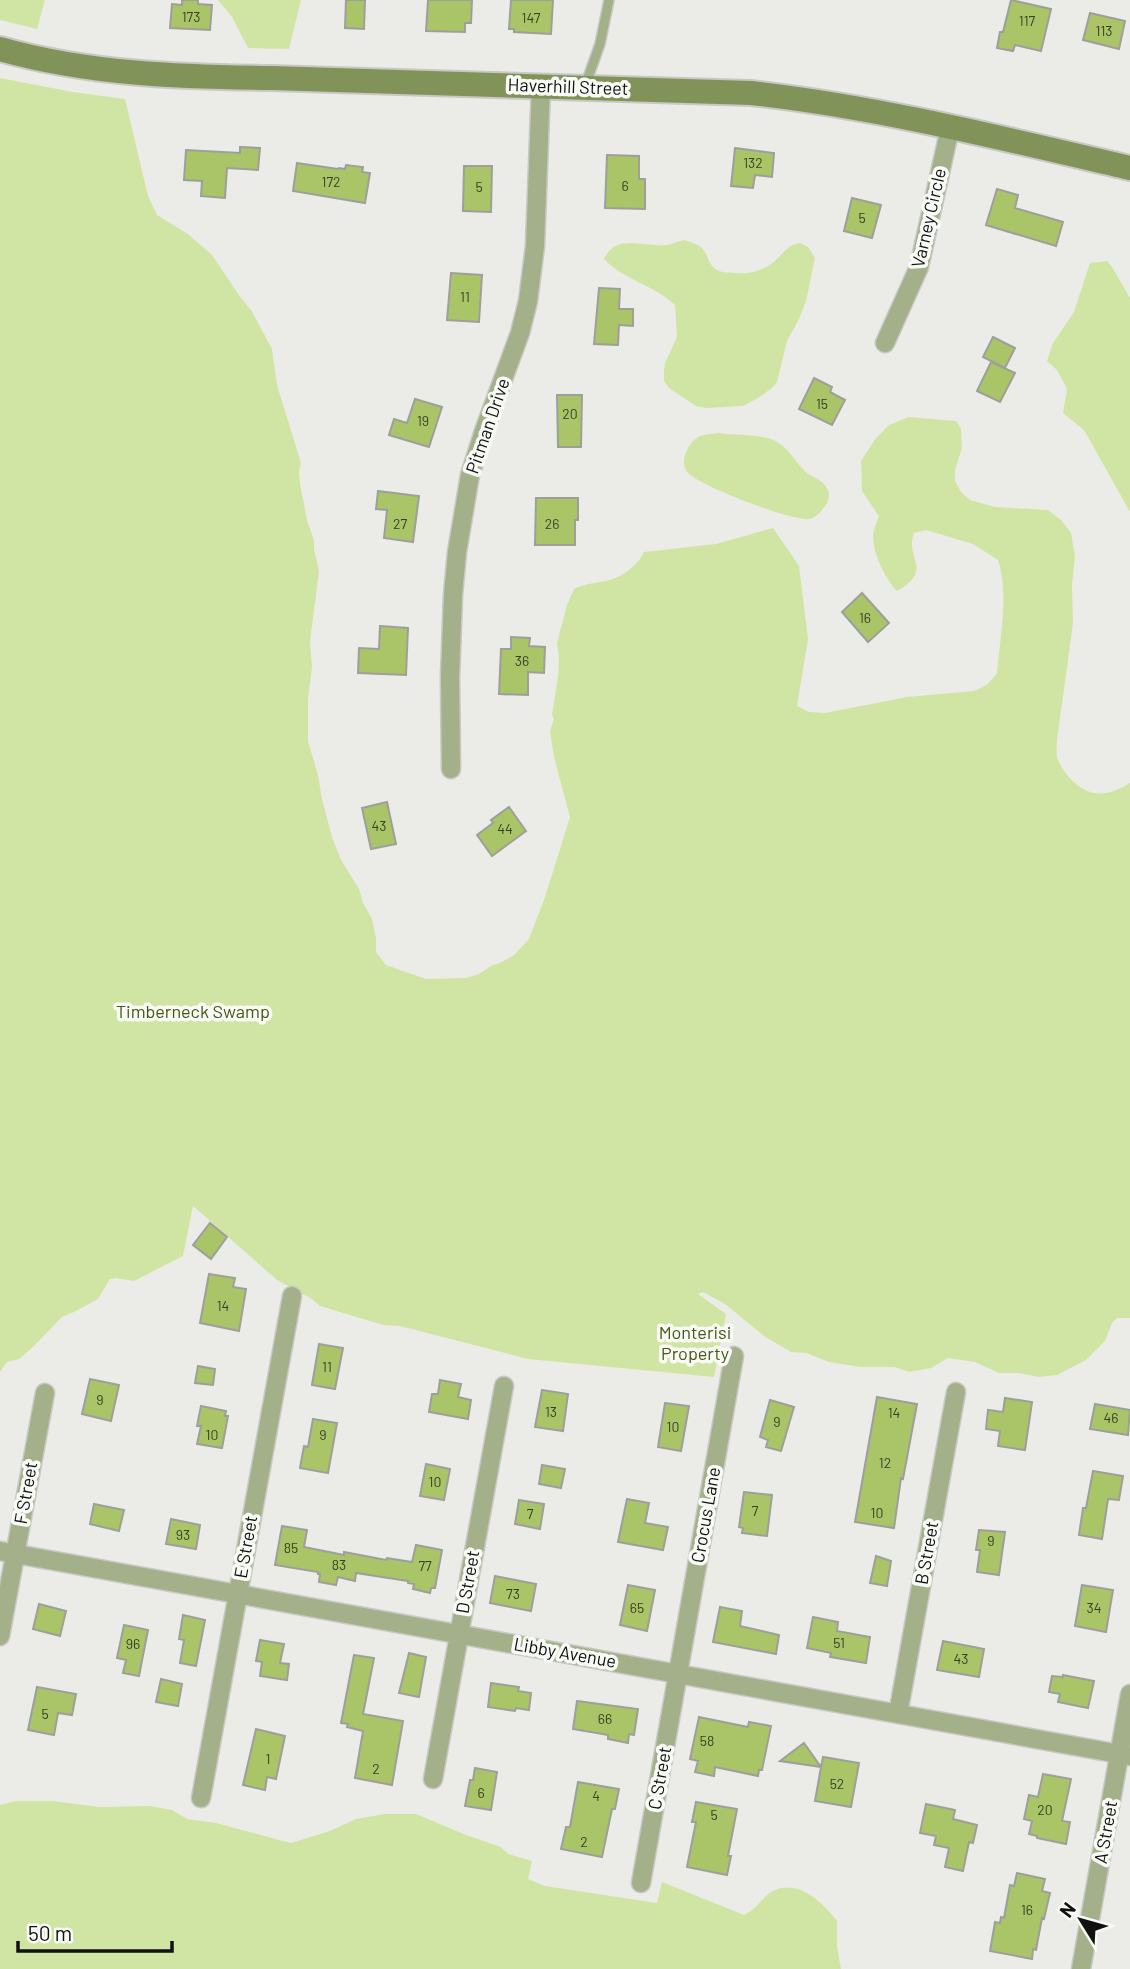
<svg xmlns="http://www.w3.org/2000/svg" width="1130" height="1969" font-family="Barlow,sans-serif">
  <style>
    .green { fill: #d0e5a4 }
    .building { fill: #aac567; stroke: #9d9f9a; stroke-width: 2 }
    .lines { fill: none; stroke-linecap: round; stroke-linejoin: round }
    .lane-casing { stroke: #c8c9c5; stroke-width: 12 }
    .street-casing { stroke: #c8c9c5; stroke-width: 21 }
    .secondary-casing { stroke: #c8c9c5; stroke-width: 28 }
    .lane { stroke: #a3b089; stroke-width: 9 }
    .street { stroke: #a3b089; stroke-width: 18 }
    .secondary { stroke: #819358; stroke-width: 24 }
    .labels { text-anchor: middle; stroke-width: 7; stroke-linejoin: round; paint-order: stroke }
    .number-label { font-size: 14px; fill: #373f26 }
    .street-label { font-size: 18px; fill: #111210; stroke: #f8faf5 }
    .park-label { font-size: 18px; fill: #465714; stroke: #f8faf5 }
  </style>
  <rect width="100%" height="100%" fill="#ebece7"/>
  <path class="green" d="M0 0H45L37 29 0 20Z
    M218 0H301L289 49 248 48 232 17Z
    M0 78 73 92 125 99 148 196 157 215 188 234 212 255 241 298 251 310 272 349 277 385 301 463 299 472 300 484 307 520 314 541V549L319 571 310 642 312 667 308 699V741L318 775 322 799 332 837 341 860 359 889 363 903 372 919 376 938V952L386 965 426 979 466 978 479 974 491 966 502 962 514 955 529 939 545 897 570 817 554 757 550 731 554 719 552 715 558 677 559 657 557 643 567 605 574 589C595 579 609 586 629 570 636 564 640 560 644 552L716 544 773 528 799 566 808 639 797 706 809 712 825 713 907 697 973 691C984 688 990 683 997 673 1000 637 1009 594 998 560L973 544 926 530 914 533C904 558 935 570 897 591 885 578 874 556 873 538 873 531 876 523 879 516L862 491 861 461 876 438 889 425 909 417 956 421 961 429 962 448 955 470V481L961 492 970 500 995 507 1048 510 1061 520 1071 533 1075 556 1072 585 1073 623 1057 740C1057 745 1056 752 1057 757 1059 764 1064 771 1069 777 1088 799 1107 797 1130 783V1318H1117L1112 1323 1105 1341 1086 1360 1057 1375 1039 1377 1019 1373H999L975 1362 948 1358 931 1368 909 1372 895 1367H860L829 1362 806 1353 791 1352 764 1336 725 1304 703 1292 698 1294 726 1314 714 1377 528 1359 400 1326 383 1325 320 1306 312 1299 277 1280 193 1206 183 1256 134 1281 115 1278 110 1279 98 1299 74 1312 62 1317 33 1347 19 1359 7 1362 0 1372Z
    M684 240C690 242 699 244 703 249 709 257 708 266 719 271 724 273 729 272 735 273 751 275 768 269 779 257 787 249 790 244 801 243L809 248 815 258 806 301 799 319 787 341 777 382 772 388 758 398 743 406 706 408 696 406 669 388 664 381V371L665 363 677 337 675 305C654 285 624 280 604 259 616 232 646 248 667 245 673 244 679 241 684 240Z
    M1107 261 1112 267 1130 298V512L1084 430 1063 413 1067 389 1057 370 1047 361 1053 343 1074 312 1090 263Z
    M719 433C736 436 763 433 777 442 790 449 796 464 807 473 815 478 823 480 828 490 830 495 829 500 826 505 823 509 816 518 810 519 793 522 703 487 689 474 678 464 687 444 698 437 704 434 712 434 719 433Z
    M16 1801H53L99 1807 150 1806 172 1810 187 1819 216 1823 291 1843 330 1831 356 1819 385 1814H416L466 1835 501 1847 508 1854 532 1861 528 1879 545 1886 657 1903 662 1882 744 1915C758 1909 763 1895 775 1890 800 1880 823 1903 837 1921V1947L841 1969H0V1805Z"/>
  <path class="building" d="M182 0H198V4L212 5 210 30 170 28 172 4 182 5Z
    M346 0H365L364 29 345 28Z
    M428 0H472L471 23H465V32L426 31Z
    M511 0H553L551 34 514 32V29H509Z
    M1011 0 1051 9 1041 51 1015 45 1013 51 997 48 1000 32H1003Z
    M1090 13 1125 21 1119 49 1083 40Z
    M240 147 260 148 258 170 227 168 225 198 201 196 202 181 184 180 186 150 240 153Z
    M735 148 774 153 772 177 755 175 753 188 731 186Z
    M607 155 639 156V179H645V209L605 208Z
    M297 163 338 169 339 168 345 169 346 165 363 167 362 172 370 173 365 203 293 191Z
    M464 166H492L491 212 463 211Z
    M997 189 1018 195 1015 208 1063 222 1056 246 986 225Z
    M852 198 881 205 872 238 844 231Z
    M451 273 482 275 479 322 447 320Z
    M599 288 620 289 619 309H633V326L619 325 618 345 594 344Z
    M993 337 1015 348 1005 368 983 357Z
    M991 362 1015 373 1000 402 977 391Z
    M814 378 832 387 830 392 845 400 832 425 799 409Z
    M557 395H582L581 447H558Z
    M415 399 442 407 429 447 389 435 394 419 407 423Z
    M378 491 419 496 413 542 384 538 387 510 376 509Z
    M536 498H578V520H575V545H535Z
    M862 593 889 623 868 642 842 612Z
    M380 626 408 628 406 675 358 673 359 648 379 649Z
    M511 637 530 638 529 646 545 647 544 673 528 672V695L499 694 501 649H511Z
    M387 802 396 844 371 849 362 808Z
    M509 807 526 831 492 856 477 835 493 823 491 820Z
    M210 1223 227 1237 211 1259 193 1245Z
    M209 1274 235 1278 233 1287 246 1289 239 1331 200 1323Z
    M319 1344 343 1348 335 1389 312 1385Z
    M198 1366 215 1369 213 1385 195 1383Z
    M90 1379 119 1385 111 1421 82 1414Z
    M440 1380 461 1384 458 1397 471 1400 468 1419 429 1412 432 1394H438Z
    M542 1390 568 1394 563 1431 535 1427Z
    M877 1397 917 1404 903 1479 901 1478 894 1528 855 1522Z
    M1005 1398 1032 1402 1025 1450 998 1446 1000 1431 986 1429 988 1410 1003 1412Z
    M770 1400 794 1407 781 1451 766 1447 768 1440 760 1437Z
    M665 1403 689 1406 681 1451 658 1447Z
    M1095 1404 1130 1410 1128 1435 1090 1429Z
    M201 1406 226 1411 225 1416H228L222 1448 197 1444 201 1426H197Z
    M313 1419 337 1423 328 1473 300 1468 304 1446 308 1447Z
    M426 1464 450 1469 444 1500 420 1496Z
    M542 1465 565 1469 561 1488 539 1484Z
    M1093 1471 1123 1476 1119 1500 1108 1499 1102 1539 1079 1535 1083 1508H1086Z
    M744 1492 772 1495 767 1536 742 1533 743 1528 739 1527Z
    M627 1499 649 1503 645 1523 668 1527 663 1550 618 1542Z
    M519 1500 544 1504 540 1529 515 1524Z
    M94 1504 124 1510 119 1531 90 1524Z
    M171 1519 200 1525 196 1549 166 1544Z
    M282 1526 307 1530 304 1547 344 1555V1552L386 1560 387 1558 412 1562 416 1545 442 1550 435 1588H431L430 1593 413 1589 414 1584 408 1583V1581L356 1573 355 1581 338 1577 336 1585 319 1582 320 1574H318V1572L275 1565Z
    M979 1530 1005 1532 999 1575 977 1572 980 1550H976Z
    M876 1556 891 1561 887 1586 870 1583Z
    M495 1576 536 1584 531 1611 490 1603Z
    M628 1585 655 1590 647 1631 620 1625Z
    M1082 1585 1113 1590 1106 1632 1075 1626Z
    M39 1604 66 1611 60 1636 33 1629Z
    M720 1607 742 1611 740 1626 779 1635 776 1654 713 1642Z
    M183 1615 205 1620 196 1666 180 1663 184 1640 179 1639Z
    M813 1617 838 1622 837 1631 870 1637 866 1663 830 1657 831 1653 807 1648Z
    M124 1625 148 1630 139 1676 123 1673 126 1660 117 1658Z
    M260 1640 284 1644 280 1663 289 1664 287 1680 260 1676 262 1662 256 1661Z
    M943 1641 984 1649 979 1677 937 1670Z
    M409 1653 426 1657 419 1697 399 1693Z
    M354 1655 374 1658 363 1714 403 1721 392 1785 355 1778 363 1731 347 1727 348 1724 341 1723Z
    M1063 1675 1094 1681 1088 1708 1058 1702 1060 1694 1049 1692 1052 1676 1063 1677Z
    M161 1679 182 1684 178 1706 156 1702Z
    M491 1683 519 1687 518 1691 531 1693 529 1710 516 1708 515 1711 488 1707Z
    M37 1687 76 1694 72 1715 58 1713 54 1735 28 1730Z
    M577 1701 638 1709 634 1735 629 1734 628 1743 608 1739V1735L573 1729Z
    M699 1717 748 1727 749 1722 771 1726 762 1770H759L758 1776 715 1767 714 1776 695 1772 698 1761 690 1759Z
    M256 1729 285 1736 276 1779 267 1777 265 1790 243 1785Z
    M804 1743 821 1767 823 1757 859 1763 851 1807 815 1801 821 1767 780 1761Z
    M475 1768 497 1772 491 1810 465 1806 470 1780H473Z
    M1043 1774 1071 1779 1062 1821 1070 1822 1066 1844 1037 1838V1836L1029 1834 1032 1821 1024 1819 1029 1795 1038 1797Z
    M578 1782 619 1789 615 1809H612L602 1857 561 1849 566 1827H570Z
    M696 1802 737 1809 728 1856H731L727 1875 687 1867 696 1822H692Z
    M926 1804 955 1810 953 1819 977 1825 973 1843 969 1842 963 1871 945 1867 949 1848 934 1845 936 1836 920 1833Z
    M1017 1873 1045 1879 1042 1891 1050 1893 1044 1919 1042 1918 1036 1950 1033 1949 1032 1959 990 1951 995 1922 1000 1923 1001 1917 1004 1918 1010 1885 1014 1886Z"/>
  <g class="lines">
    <g class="lane-casing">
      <path id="lane" d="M585 86 600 44 609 0"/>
    </g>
    <g class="street-casing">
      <path id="street" d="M885 343 919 267 950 128
        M451 769 450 677 453 595 457 552 470 475 484 431 520 333 528 301 535 246 541 86
        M0 1551 1130 1756
        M0 1636 45 1393
        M898 1714 956 1392
        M433 1779 504 1386
        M201 1798 292 1296
        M641 1883 734 1356
        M1081 1969 1130 1694"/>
    </g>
    <g class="secondary-casing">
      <path id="secondary" d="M0 49C88 74 180 77 272 78L751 93C878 107 1005 139 1130 168"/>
    </g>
    <use href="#lane" class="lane"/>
    <use href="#street" class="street"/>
    <use href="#secondary" class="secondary"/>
  </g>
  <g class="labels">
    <g class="number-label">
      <text x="191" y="22">173</text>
      <text x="531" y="23">147</text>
      <text x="1027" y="26">117</text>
      <text x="1104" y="36">113</text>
      <text x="753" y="168">132</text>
      <text x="331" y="187">172</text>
      <text x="625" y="191">6</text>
      <text x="479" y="192">5</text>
      <text x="862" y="223">5</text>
      <text x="465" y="302">11</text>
      <text x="822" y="409">15</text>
      <text x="570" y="419">20</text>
      <text x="423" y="426">19</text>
      <text x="400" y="529">27</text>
      <text x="552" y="529">26</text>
      <text x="865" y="623">16</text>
      <text x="522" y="666">36</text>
      <text x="379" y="831">43</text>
      <text x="505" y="834">44</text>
      <text x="223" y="1311">14</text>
      <text x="327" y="1372">11</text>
      <text x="100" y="1405">9</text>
      <text x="551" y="1417">13</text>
      <text x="894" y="1418">14</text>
      <text x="1111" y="1423">46</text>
      <text x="777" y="1427">9</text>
      <text x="673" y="1432">10</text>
      <text x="212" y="1440">10</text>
      <text x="323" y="1440">9</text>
      <text x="885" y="1468">12</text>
      <text x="435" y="1487">10</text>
      <text x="755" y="1516">7</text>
      <text x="877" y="1518">10</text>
      <text x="530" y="1519">7</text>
      <text x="183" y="1540">93</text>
      <text x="991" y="1546">9</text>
      <text x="291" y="1553">85</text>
      <text x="339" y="1570">83</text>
      <text x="425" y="1571">77</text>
      <text x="513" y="1599">73</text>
      <text x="637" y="1613">65</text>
      <text x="1094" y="1613">34</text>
      <text x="839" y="1648">51</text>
      <text x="133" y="1649">96</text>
      <text x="961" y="1664">43</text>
      <text x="45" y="1719">5</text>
      <text x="605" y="1724">66</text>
      <text x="707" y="1746">58</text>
      <text x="268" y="1764">1</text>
      <text x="376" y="1774">2</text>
      <text x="837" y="1789">52</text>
      <text x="481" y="1798">6</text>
      <text x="596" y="1801">4</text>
      <text x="1045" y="1815">20</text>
      <text x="714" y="1820">5</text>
      <text x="584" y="1847">2</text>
      <text x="1027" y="1915">16</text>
    </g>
    <g class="street-label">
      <text transform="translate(568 87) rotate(2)" y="6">Haverhill Street</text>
      <text transform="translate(929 218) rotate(-77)" y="6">Varney Circle</text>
      <text transform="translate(488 426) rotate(-71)" y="6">Pitman Drive</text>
      <text transform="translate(26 1493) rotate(-80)" y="6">F Street</text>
      <text transform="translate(706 1515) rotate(-80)" y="6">Crocus Lane</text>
      <text transform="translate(246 1547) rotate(-80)" y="6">E Street</text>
      <text transform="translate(927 1553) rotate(-80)" y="6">B Street</text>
      <text transform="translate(468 1582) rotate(-80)" y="6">D Street</text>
      <text transform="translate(565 1653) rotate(10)" y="6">Libby Avenue</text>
      <text transform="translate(660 1778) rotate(-80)" y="6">C Street</text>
      <text transform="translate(1106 1832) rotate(-80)" y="6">A Street</text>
    </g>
    <g class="park-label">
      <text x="193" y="1018">Timberneck Swamp</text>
      <text x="695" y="1339">Monterisi<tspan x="695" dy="21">Property</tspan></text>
    </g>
  </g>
  <g transform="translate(1081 1920) rotate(307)" stroke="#f8faf5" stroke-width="5" paint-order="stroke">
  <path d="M0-5L12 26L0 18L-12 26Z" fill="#111210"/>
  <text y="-10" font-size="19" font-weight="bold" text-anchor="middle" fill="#111210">N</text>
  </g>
  <path d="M18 1941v10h154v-10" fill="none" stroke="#111210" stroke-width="3.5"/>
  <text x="28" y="1941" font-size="21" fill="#111210" stroke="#f8faf5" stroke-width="5" paint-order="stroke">50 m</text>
</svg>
